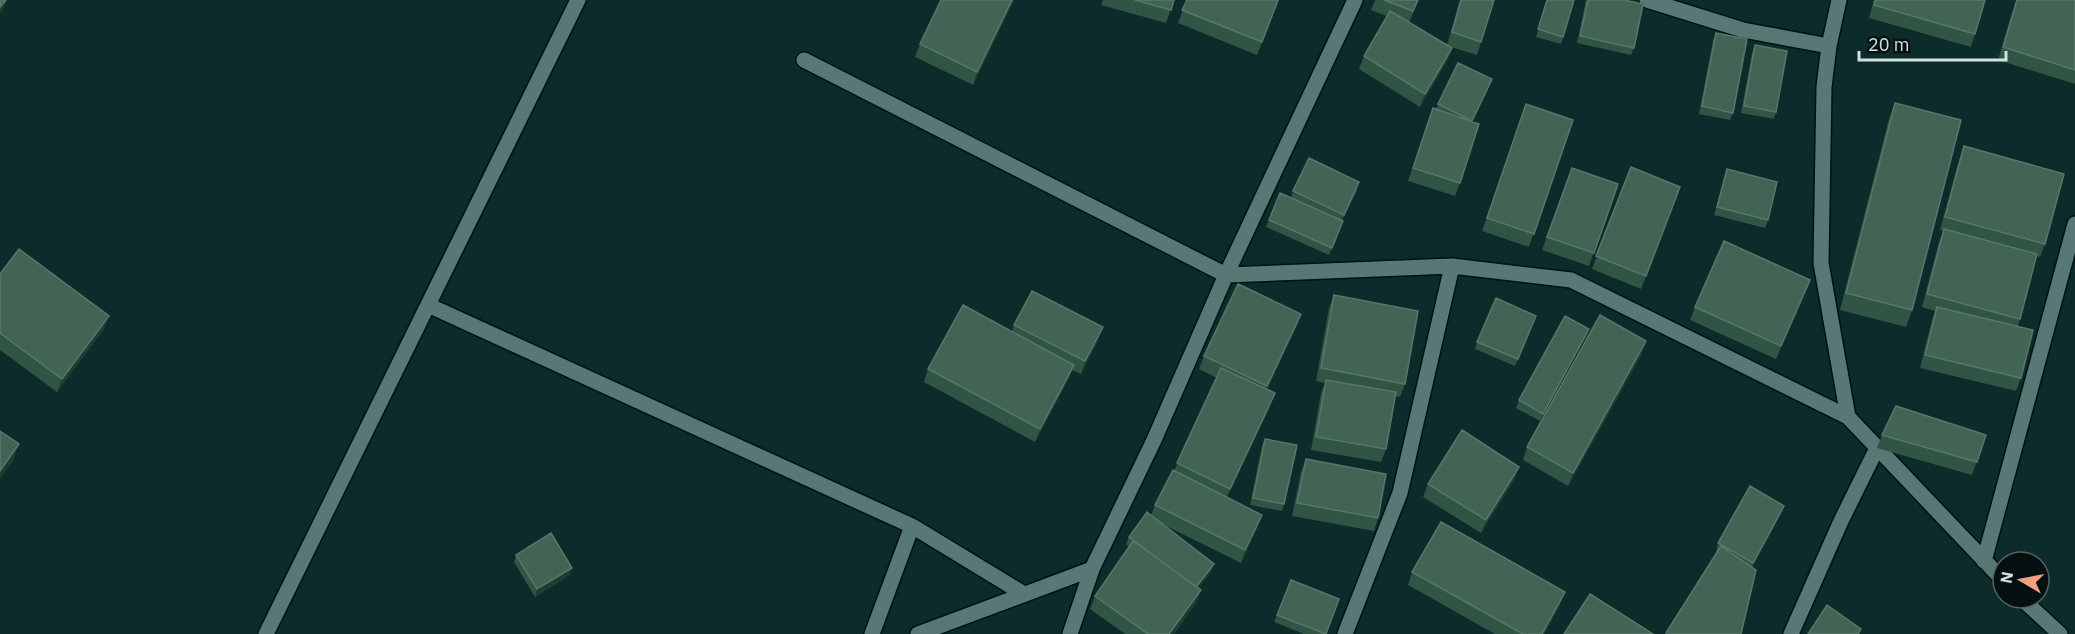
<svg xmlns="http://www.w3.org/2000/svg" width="2075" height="634" font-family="'IBM Plex Sans',sans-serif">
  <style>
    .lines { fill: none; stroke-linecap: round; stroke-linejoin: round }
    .minor-casing { stroke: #001211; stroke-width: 18 }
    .minor { stroke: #587876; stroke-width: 15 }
    .wall { fill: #305544 }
    .shaded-wall { fill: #1a3e32 }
    .building { fill: #416455; stroke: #58776a; stroke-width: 1.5 }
  </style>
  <rect width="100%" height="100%" fill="#0c2b2a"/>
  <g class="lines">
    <g class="minor-casing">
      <path id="minor" d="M1647 0 1743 30 1829 46
        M804 60 1226 275 1355 0
        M428 305 912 526 1024 594
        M1848 417 2003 580
        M1984 561 2075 224
        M2021 598 2060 634
        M266 634 578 0
        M872 634 912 526
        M918 634 1092 569
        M1070 634 1092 569 1154 440 1226 275 1452 266 1571 280 1848 417 1821 263 1824 87 1829 46 1839 0
        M1345 634 1400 493 1452 266
        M1791 634 1841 521 1877 448"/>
    </g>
    <use href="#minor" class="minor"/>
  </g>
  <path class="wall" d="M941 0H1014L973 85 915 57 920 44Z
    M1103 0H1174L1166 23 1101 5Z
    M1187 0H1279L1257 55 1178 23Z
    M1375 0H1418L1409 23 1447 45 1460 0H1494L1477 55 1448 46 1452 48 1447 61 1420 107 1359 69 1364 56 1387 16 1371 10Z
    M1547 0H1574L1561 44 1536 37Z
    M1586 0H1624L1634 48 1631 55 1577 43Z
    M1874 0H1985L1971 47 1869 18Z
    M2016 0H2075V84L1998 60Z
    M1716 33 1733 113 1730 120 1699 114 1713 40Z
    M1755 45 1776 112 1774 119 1741 113 1752 53Z
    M1492 79 1472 121 1460 183 1455 196 1408 181 1428 121 1436 109 1438 104Z
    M1895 103 1912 310 1906 327 1840 310 1889 119Z
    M1526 104 1573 120 1529 247 1482 231Z
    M1964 146 2045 244 2040 257 2036 256 2018 326 2021 378 2016 391 1920 368 1932 320 1935 311 1922 307 1939 242 1944 231 1940 230 1959 160Z
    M1631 167 1680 187 1641 289 1592 269Z
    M1572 168 1618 184 1589 266 1542 250Z
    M1727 169 1768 220 1765 228 1714 215Z
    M1357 190 1342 220 1343 221 1329 255 1266 227 1280 193 1291 198 1293 191Z
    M0 274 104 329 57 392 0 350Z
    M1805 293 1776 359 1690 320 1695 307Z
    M1334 295 1405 384 1400 397 1395 396 1386 449 1381 462 1311 450 1321 393 1325 383 1316 381 1329 308Z
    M1301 314 1296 327 1267 389 1270 406 1227 497 1257 528 1241 563 1162 524 1211 572 1198 588 1196 603 1174 634H1125L1090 609 1095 596 1129 547 1126 544 1129 537 1151 516 1155 505 1174 471 1217 378 1199 369 1204 356Z
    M1536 316 1515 366 1475 349 1477 342Z
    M1014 325 1098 340 1081 374 1072 370 1069 378 1035 442 924 382 928 369 1012 332Z
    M1586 336 1540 421 1516 408 1519 400Z
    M1642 354 1568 486 1523 460 1527 447Z
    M1882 435H1986L1972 475 1877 448Z
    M1265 439 1284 504 1282 511 1250 505 1262 446Z
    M1306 459 1378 518 1374 531 1292 516 1301 472Z
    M1519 467 1514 480 1481 533 1423 497 1428 484Z
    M1781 513 1752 568 1741 634H1665L1717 551H1716L1718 543Z
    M516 555 570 575 535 597 514 562Z
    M1412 572 1560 605 1544 634H1495L1408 585Z
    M1291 580 1326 634H1304L1274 622Z"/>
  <path class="shaded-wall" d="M6 0H7L3 10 0 14V7Z
    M1012 0H1014L973 85 977 72Z
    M1452 48 1447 61 1420 107 1425 94Z
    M1810 280 1805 293 1776 359 1781 346Z
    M1301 314 1296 327 1262 399 1267 386Z
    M109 316 104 329 57 392 62 379Z
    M1103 327 1098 340 1081 374 1085 361Z
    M1589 329 1586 336 1540 421 1543 414Z
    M1646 341 1642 354 1568 486 1573 473Z
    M1074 365 1069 378 1035 442 1040 429Z
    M1275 393 1270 406 1225 502 1230 489Z
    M19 444 13 461 0 479V471Z
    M1519 467 1514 480 1481 533 1486 520Z
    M1784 506 1781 513 1751 570 1753 563Z
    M1262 515 1257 528 1241 563 1245 550Z
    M1214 564 1211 572 1193 595 1196 588Z
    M572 568 570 575 535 597 537 589Z
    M1201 590 1196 603 1174 634H1169Z
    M1565 592 1560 605 1544 634H1542Z"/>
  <path class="building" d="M0 0H6L0 7Z
    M941 0H1012L977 72 920 44Z
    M1135 0H1174L1171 10Z
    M1187 0H1278L1262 42 1182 10Z
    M1384 0H1418L1413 11Z
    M1461 0H1494L1481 42 1452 32Z
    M1547 0H1574L1563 37 1538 29Z
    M1588 0H1624L1643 4 1634 48 1580 36Z
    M1875 0H1985L1975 34 1874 5Z
    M2017 0H2075V70L2003 47Z
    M1390 11 1452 48 1425 94 1364 56Z
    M1716 33 1747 39 1733 113 1702 106Z
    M1755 45 1787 51 1776 112 1744 106Z
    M1458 63 1492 79 1472 121 1438 104Z
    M1895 103 1961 120 1912 310 1846 293Z
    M1526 104 1573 120 1534 234 1487 218Z
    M1433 108 1479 124 1460 183 1413 168Z
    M1964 146 2064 174 2045 244 1945 217Z
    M1309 158 1359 182 1344 215 1293 191Z
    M1631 167 1680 187 1646 276 1596 256Z
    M1572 168 1618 184 1594 253 1547 237Z
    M1727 169 1777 182 1768 220 1717 207Z
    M1280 193 1343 221 1332 248 1269 220Z
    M1944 229 2037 254 2020 319 1927 294Z
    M1724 241 1810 280 1781 346 1695 307Z
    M19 249 109 316 62 379 0 333V274Z
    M1238 284 1301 314 1267 386 1204 356Z
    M1032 291 1103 327 1085 361 1014 325Z
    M1334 295 1418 311 1405 384 1321 368Z
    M1496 298 1536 316 1518 359 1477 342Z
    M963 305 1074 365 1040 429 928 369Z
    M1937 307 2033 330 2021 378 1925 355Z
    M1600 315 1646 341 1573 473 1527 447Z
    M1565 316 1589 329 1543 414 1519 400Z
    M1221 368 1275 393 1230 489 1177 463Z
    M1326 380 1396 392 1386 449 1316 437Z
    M1896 406 1986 435 1977 462 1882 435Z
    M1462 430 1519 467 1486 520 1428 484Z
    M0 431 19 444 0 471Z
    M1265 439 1297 445 1284 504 1253 498Z
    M1306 459 1386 474 1378 518 1297 503Z
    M1173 470 1262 515 1245 550 1155 505Z
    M1750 486 1784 506 1753 563 1718 543Z
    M1147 512 1214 564 1196 587 1129 537Z
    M1441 522 1565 592 1542 634H1523L1412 572Z
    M551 533 572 568 537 589 516 555Z
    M1133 541 1201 590 1169 634H1148L1095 596Z
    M1721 546 1756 570 1741 634H1667L1666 633Z
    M1291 580 1339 599 1326 634 1277 615Z
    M1590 594 1653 634H1564Z
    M1827 605 1861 629 1858 634H1808Z"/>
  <g transform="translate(2021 580) rotate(280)"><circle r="28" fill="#051110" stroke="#576463" stroke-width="1.5"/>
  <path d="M0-4.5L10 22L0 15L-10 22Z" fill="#f39f83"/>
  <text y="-9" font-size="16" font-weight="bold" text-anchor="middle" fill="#d1e1e0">N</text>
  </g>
  <path d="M1859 51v9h147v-9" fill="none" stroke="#d1e1e0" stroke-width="3"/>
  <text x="1868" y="51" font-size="18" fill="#d1e1e0" stroke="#051110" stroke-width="4.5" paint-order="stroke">20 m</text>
</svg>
